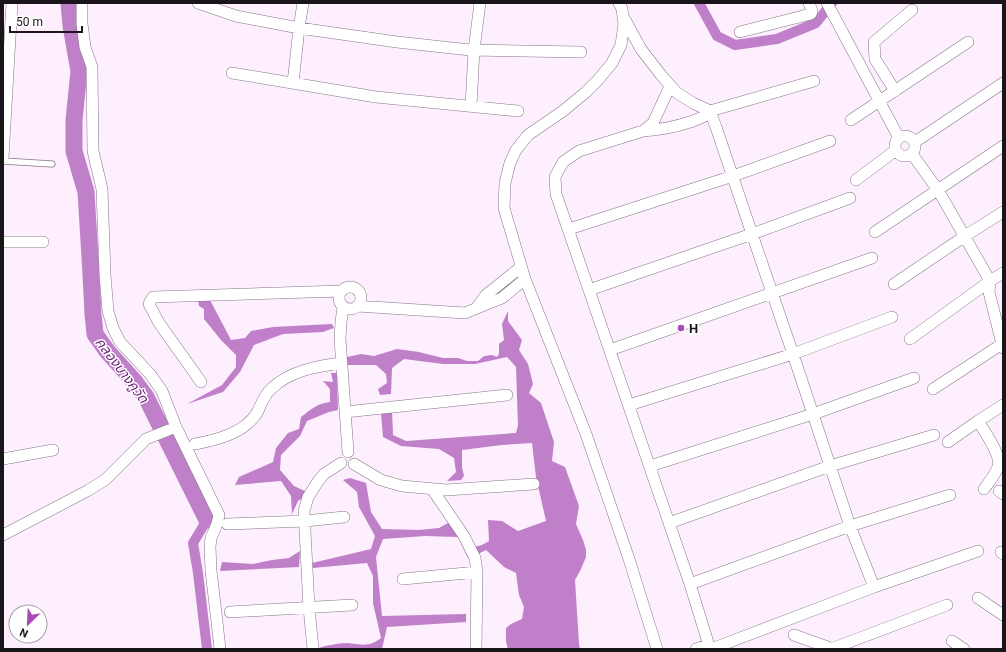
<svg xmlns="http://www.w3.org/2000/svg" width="1006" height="652" font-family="Roboto,'Noto Sans Thai',sans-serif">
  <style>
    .water { fill: #c07fc9 }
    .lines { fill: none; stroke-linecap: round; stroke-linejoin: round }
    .canal { stroke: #c07fc9; stroke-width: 10 }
    .river { stroke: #c07fc9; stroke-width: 17 }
    .service-casing { stroke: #837785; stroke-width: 7 }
    .minor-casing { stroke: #837785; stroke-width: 12 }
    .service { stroke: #fff; stroke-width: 5.5 }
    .minor { stroke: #fff; stroke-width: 11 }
    .poi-dot { fill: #a74bb5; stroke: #fff; stroke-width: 1.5 }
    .labels { text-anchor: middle; stroke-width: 3; stroke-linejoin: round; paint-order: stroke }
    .poi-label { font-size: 13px; font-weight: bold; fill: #1a151a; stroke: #fff; text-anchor: start }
    .water-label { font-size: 14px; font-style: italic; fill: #71247d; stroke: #fff }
  </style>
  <rect width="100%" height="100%" fill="#fdeffe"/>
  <path class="water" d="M198 300H210L231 340 245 338 251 331 273 327 332 324 334 328 323 332 283 334 254 345 240 372 223 392 187 404 222 385 236 367V355L221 340 204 319V309L199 306Z
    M508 311V321L522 340 519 350 528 364 533 384 529 393 541 403 554 442 552 461 565 467 579 506 576 524 583 540 586 550V557L581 569 575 580 579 644 580 649H508L506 642V628L511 624 522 619 524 607 519 595 516 573 504 567 486 550 478 554 468 558 458 537 425 536 383 539 376 557 382 616 466 614V622L387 627 382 649H316C322 646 340 643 347 643 362 644 368 648 381 638L373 603V576L367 563 313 568 312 563 371 549 375 536 359 507 357 492 343 480 350 478 366 483 371 512 382 529 419 530 439 528 448 523 443 506 474 547 482 545 489 541 488 520 502 521 518 531 546 521 536 477 532 443 502 445 462 450V467L464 476 461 480 447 481 456 472 454 458 439 449 401 446 383 437 381 413 392 410 393 435 406 441 516 433 518 425 516 367 507 357 475 364H443L404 359 392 368 391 394 380 395 378 389 387 383 386 374 376 365H344L343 358 361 354 374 356 397 349 419 352 443 358H458L467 361H478L484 356 492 355 497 357 499 354V344L504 340 502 324Z
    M331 373H337L338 410 329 412 307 421 300 436 281 455 280 470 294 486 307 492 304 497 298 501 292 514 291 496 281 481 235 485 239 477 273 462 276 448 288 433 299 429 301 417C310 410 318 403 330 402V389L323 381 333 382Z
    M300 551 299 567 220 571 222 562 253 564 272 560 289 558Z"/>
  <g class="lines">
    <path class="canal" d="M699 3 717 36 735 45 777 39 816 23 832 3
      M207 649 198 573 193 543 207 520"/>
    <path class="river" d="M69 3 71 26 79 71 74 120V151L86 192 91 274 93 314 95 334 107 351 135 382 146 397 207 520"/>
    <g class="service-casing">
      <path id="service" d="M3 161 52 164"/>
    </g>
    <g class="minor-casing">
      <path id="minor" d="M82 3V24L85 47 92 67 93 151 102 189 105 275 108 311 113 328 120 342 150 374 162 391 176 427 219 515 217 524 211 538 210 547 211 571 216 613 220 649
        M198 3 236 16 299 28 397 42 470 50 581 52
        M619 3 622 9 624 24 621 45 612 63 598 80 586 92 563 111 528 135 516 150 510 163 505 183 504 208 525 279 586 434 629 559 657 649
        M827 3 899 138
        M624 18 641 49 661 75 677 93 693 103 710 111 716 127 752 234 793 354 850 526 874 587
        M740 32 811 14 812 11 809 3
        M232 73 376 97 518 111
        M293 83 299 28 303 3
        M670 86 653 123 643 131 579 151 563 162 555 177 556 194 690 584 710 649
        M895 91 875 59 874 42 912 10
        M471 106 474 50 480 3
        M710 111 814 81
        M851 120 968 42
        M643 131C659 130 675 127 690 122 697 120 704 116 711 113
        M895 146a10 10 0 1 1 20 0a10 10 0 1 1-20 0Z
        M915 142 1003 83
        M912 154 938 190 990 281 989 292 1003 348
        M3 158 12 3
        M856 180 896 150
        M569 229 733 176 830 141
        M875 232 1003 146
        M3 242H43
        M894 284 965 236 1003 212
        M339 298a11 11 0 1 1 22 0a11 11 0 1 1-22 0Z
        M589 290 752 234 850 198
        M357 306 465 313 502 298 525 279
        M343 307 341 322 340 339 348 452
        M477 307 486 295 521 267
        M910 339 990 281 1003 273
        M610 350 872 258
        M201 382 159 323 149 304 151 300 153 297 341 291
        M933 389 1002 344
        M629 405 793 354 892 317
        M345 412 507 395
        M978 421C984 431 1002 455 998 467 995 475 989 482 984 489
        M948 442 978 421 1003 405
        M195 444C217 440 244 433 257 413 261 405 264 395 271 389 289 371 317 366 342 363
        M3 459 53 450
        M354 464 381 480 402 486 446 490 534 484
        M650 466 813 414 914 378
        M432 489 464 536 475 558 477 572 476 649
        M999 491 1003 494
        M669 523 830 466 934 435
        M227 524 305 521 344 517
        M3 535 87 491 105 480 146 439 176 427
        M1001 552 1003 554
        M403 579 477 572
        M690 584 850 526 950 495
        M978 598 1003 615
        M230 612 352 605
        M794 635 833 649
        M952 641 964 649
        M313 649 309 608 304 511 308 497 319 480 324 474 341 463
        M696 649 705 646 714 648
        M713 649 714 648 874 587 978 551
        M831 649 947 605"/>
    </g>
    <use href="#service" class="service"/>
    <use href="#minor" class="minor"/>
  </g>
  <circle class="poi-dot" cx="681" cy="328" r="4"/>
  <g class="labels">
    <g class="poi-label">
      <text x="689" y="333">H</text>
    </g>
    <g class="water-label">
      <text transform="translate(122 370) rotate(53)" y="5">คลองบางคูวัด</text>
    </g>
  </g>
  <rect width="1006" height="652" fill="none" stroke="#1a151a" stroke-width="8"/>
  <g transform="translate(28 624) rotate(204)"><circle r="19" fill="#ffffff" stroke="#a3a1a3"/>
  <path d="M0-3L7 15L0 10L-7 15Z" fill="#a74bb5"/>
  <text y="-6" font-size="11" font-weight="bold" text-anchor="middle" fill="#1a151a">N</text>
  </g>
  <path d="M10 26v6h72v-6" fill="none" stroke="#1a151a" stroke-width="2"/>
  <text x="16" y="26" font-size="12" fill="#1a151a" stroke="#ffffff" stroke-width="3" paint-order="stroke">50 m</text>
</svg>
